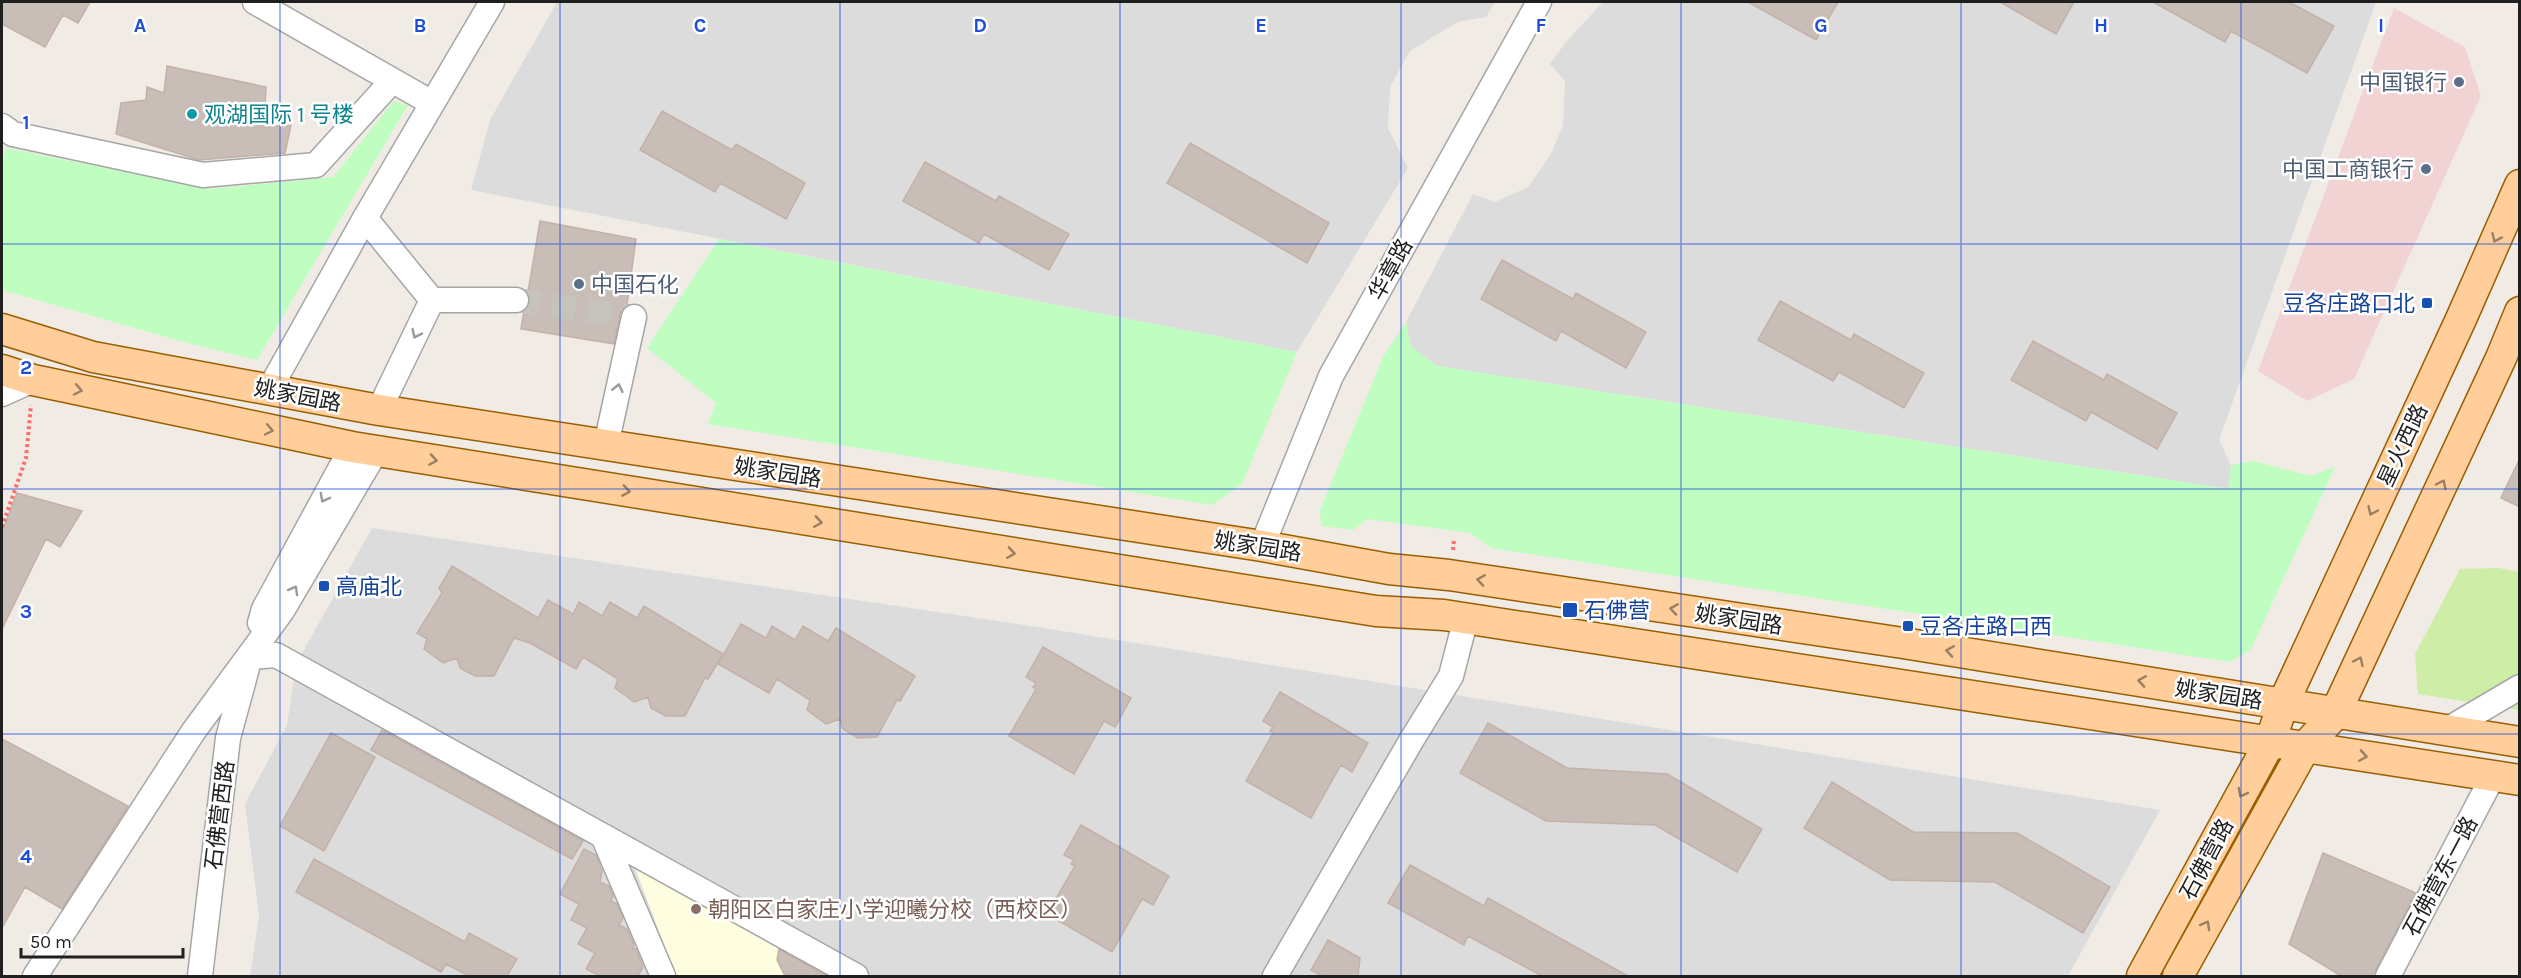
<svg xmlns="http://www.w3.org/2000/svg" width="2521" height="978" font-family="Karla,'Noto Sans SC',sans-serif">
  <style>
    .residential { fill: #dddcdc }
    .commercial { fill: #f2d3d3 }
    .education { fill: #fffddf }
    .grass { fill: #ceeea7 }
    .park { fill: #bffdc0 }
    .building { fill: #c9beb7; stroke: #c3b1a6; stroke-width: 1.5 }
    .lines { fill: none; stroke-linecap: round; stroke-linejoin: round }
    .minor-tunnel { stroke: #c6c3bd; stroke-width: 24; stroke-dasharray: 24 12; stroke-linecap: butt }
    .minor-casing { stroke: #a6a6a6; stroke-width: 27 }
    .major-casing { stroke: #9a5e00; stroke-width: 33 }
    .path { stroke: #ff6d67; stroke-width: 4; stroke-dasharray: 3 3; stroke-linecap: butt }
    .minor { stroke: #fff; stroke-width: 24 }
    .major { stroke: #ffce9b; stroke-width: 30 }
    .oneway { stroke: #9a7f63 }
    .oneway2 { stroke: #9a9a9a }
    .grid { fill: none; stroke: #1d4ed8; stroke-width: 1.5; stroke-opacity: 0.55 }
    .service-dot { fill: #5c6f8a; stroke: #fff; stroke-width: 2 }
    .culture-dot { fill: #0f9aa8; stroke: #fff; stroke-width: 2 }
    .transit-dot { fill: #1a4fb4; stroke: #fff; stroke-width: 2 }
    .education-dot { fill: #8d6e63; stroke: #fff; stroke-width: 2 }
    .labels { text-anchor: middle; stroke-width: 5; stroke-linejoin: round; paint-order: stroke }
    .service-label { font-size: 22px; fill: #4e5e75; stroke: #fff; text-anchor: end }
    .culture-label { font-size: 22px; fill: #0d838f; stroke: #fff; text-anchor: start }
    .street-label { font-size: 22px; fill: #1f1f1f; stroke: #fff }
    .transit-label { font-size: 22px; fill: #164399; stroke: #fff; text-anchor: start }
    .education-label { font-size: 22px; fill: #785e54; stroke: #fff; text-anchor: start }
    .grid-label { font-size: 20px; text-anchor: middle; font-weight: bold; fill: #1d4ed8; stroke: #fff; stroke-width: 5; stroke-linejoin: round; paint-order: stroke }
  </style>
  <rect width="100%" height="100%" fill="#f0ece5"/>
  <path class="residential" d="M557 2H1495L1486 17 1458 22 1410 51 1390 87 1388 128 1408 168 1297 352 471 190 490 120Z
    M1603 2H2376L2219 440 2231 465 2229 489 1430 365 1411 347 1406 322 1473 194 1495 202 1528 187 1551 154 1563 125 1565 81 1550 64 1566 42Z
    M372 528 1038 627 2160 810 2068 976H250L259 915 245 804 287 725 296 664Z"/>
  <path class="commercial" d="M2394 8 2465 47 2481 96 2354 379 2307 401 2258 371Z"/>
  <path class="education" d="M625 842 859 976H676Z"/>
  <path class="grass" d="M2499 568 2519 572V710L2418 694 2415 654 2460 569Z"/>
  <path class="park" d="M394 101 408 105 257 360 187 343 2 290V166L6 148 209 189 333 177Z
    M719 239 1297 352 1242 484 1212 505 708 424 716 403 647 348Z
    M1406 322 1411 347 1437 366 2228 489 2231 465 2253 461 2311 476 2335 467 2251 649 2230 662 1491 548 1470 533 1368 519 1353 530 1321 526 1320 510 1383 357Z"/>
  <path class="building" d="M2 2H90L78 23 63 15 45 47 2 24Z
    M1748 2H1838L1816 40Z
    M2000 2H2074L2056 34Z
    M2153 2H2289L2334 26 2307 73 2231 31 2225 42Z
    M167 66 266 87 264 127 291 125 285 153 199 160 116 134 121 103 146 100 147 87 164 93Z
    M662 111 732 150 736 144 805 183 786 219 720 183 715 192 640 150Z
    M1190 143 1329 223 1307 263 1167 183Z
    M925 162 996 201 999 196 1069 234 1049 270 984 234 979 243 903 201Z
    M540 221 636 239 627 305 620 314 614 344 521 329 524 311 530 301 528 292Z
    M1502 260 1573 299 1576 293 1646 332 1626 368 1561 331 1556 341 1481 299Z
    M1780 301 1851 340 1854 334 1924 373 1904 408 1839 372 1833 381 1758 340Z
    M2033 341 2104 380 2107 374 2177 413 2157 449 2091 412 2086 421 2011 380Z
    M2520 458V507L2501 498Z
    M17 493 82 511 60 547 46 539 2 629V532Z
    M452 566 538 618 548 600 573 614 579 602 602 616 610 602 637 618 644 606 723 654 708 679 705 678 685 716H666L651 708 648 697 634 702 615 688 618 679 583 657 576 669 530 643 514 638 494 676H475L460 668 457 658 443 663 424 649 427 639 417 633 442 593 439 588Z
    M741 624 766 638 772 626 795 640 803 626 828 641 836 628 915 676 900 701 897 700 877 737 858 738 843 729 840 719 826 724 807 710 810 700 777 679 769 693 718 664Z
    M1043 647 1131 698 1115 727 1104 721 1074 774 1009 736 1036 689 1033 687 1036 683 1026 677Z
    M1280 692 1368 743 1352 772 1341 765 1311 818 1246 781 1273 733 1270 731 1273 727 1263 721Z
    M1488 723 1567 768 1667 774 1762 829 1737 872 1655 825 1546 821 1460 773Z
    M382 730 583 841 572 859 371 750Z
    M331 733 375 757 324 851 280 826Z
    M2 739 128 806 62 909 25 887 2 928Z
    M1832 782 1913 832 2017 833 2110 887 2083 933 1995 882 1890 880 1804 828Z
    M1081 825 1169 876 1153 905 1142 899 1141 901 1112 952 1047 914 1075 866 1071 864 1074 860 1064 855Z
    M584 849 596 855 602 871 600 882 609 886 613 896 611 901 617 904 623 918 619 925 627 929 634 945 633 948 636 949 643 967 638 976H600L586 969 595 953 578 944 587 928 571 920 579 904 560 894Z
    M2323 853 2416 893 2372 976H2341L2289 944Z
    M314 859 465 942 469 933 517 959 507 976H469L446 964 441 972 296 892Z
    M1410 865 1484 906 1488 898 1628 976H1542L1468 936 1464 945 1388 903Z
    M1328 940 1360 958 1358 976H1322L1311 970Z
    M779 949 827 976H785L777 960Z"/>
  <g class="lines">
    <path class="minor-tunnel" d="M516 300 634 317"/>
    <g class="minor-casing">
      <path id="minor" d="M255 2 432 103
        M2 126 13 134 203 175 316 165 392 81
        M365 218 432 300
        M269 390 365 218 492 2
        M2 394 33 380
        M379 410 432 300H516
        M606 445 634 317
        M1262 546 1331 376 1539 2
        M260 623 264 609 352 447
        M250 657 276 655 856 976
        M2445 731 2520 687
        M603 836 663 976
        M35 976 193 732 282 611 376 451
        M200 976 228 738 247 668
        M1275 976 1411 741 1451 676 1466 618
        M2388 976 2493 776"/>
    </g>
    <g class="major-casing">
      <path id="major" d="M2 329 93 357 379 410 1262 546 1389 569 1449 575 1903 643 2520 742
        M2 370 33 380 352 447 1376 611 1444 615 2520 780
        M2142 976 2270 742 2283 704 2461 319 2520 185
        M2178 976 2305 747 2335 714 2501 358 2520 312"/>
    </g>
    <path class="path" d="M2 527 26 458 31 405
      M1453 550 1454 539"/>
    <use href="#minor" class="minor"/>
    <use href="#major" class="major"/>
  </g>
  <defs><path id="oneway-chevron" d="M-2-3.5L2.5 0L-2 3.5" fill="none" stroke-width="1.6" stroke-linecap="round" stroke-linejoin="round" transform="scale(1.5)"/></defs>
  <g class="oneway">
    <use href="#oneway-chevron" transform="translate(2496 238) rotate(114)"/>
    <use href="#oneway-chevron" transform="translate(78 390) rotate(12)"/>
    <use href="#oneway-chevron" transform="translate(269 430) rotate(12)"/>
    <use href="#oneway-chevron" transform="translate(433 460) rotate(9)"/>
    <use href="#oneway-chevron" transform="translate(2442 484) rotate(-65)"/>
    <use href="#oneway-chevron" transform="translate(626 491) rotate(9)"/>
    <use href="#oneway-chevron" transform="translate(2372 511) rotate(115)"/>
    <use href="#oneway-chevron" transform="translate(818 522) rotate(9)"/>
    <use href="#oneway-chevron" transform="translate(1011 553) rotate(9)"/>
    <use href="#oneway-chevron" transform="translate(1481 580) rotate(-171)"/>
    <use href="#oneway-chevron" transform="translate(1674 609) rotate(-171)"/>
    <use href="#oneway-chevron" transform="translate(1950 651) rotate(-171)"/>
    <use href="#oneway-chevron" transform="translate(2359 661) rotate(-65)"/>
    <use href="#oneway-chevron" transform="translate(2142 681) rotate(-171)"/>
    <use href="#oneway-chevron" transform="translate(2363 756) rotate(9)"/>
    <use href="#oneway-chevron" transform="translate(2242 793) rotate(118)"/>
    <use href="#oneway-chevron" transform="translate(2206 925) rotate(-61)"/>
  </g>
  <g class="oneway2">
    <use href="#oneway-chevron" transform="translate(416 334) rotate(116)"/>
    <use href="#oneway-chevron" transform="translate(618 388) rotate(-77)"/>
    <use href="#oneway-chevron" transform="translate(324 498) rotate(118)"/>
    <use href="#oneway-chevron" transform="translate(294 590) rotate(-61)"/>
  </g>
  <path class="grid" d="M280 2V976M560 2V976M840 2V976M1120 2V976M1401 2V976M1681 2V976M1961 2V976M2241 2V976M2 244H2520M2 489H2520M2 734H2520"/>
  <g class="service-dot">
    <circle cx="2459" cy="82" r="6"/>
    <circle cx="2426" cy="169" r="6"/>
    <circle cx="579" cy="284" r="6"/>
  </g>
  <circle class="culture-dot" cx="192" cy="114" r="6"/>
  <g class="transit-dot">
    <rect x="2421" y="297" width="12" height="12" rx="3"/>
    <rect x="318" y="580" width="12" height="12" rx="3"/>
    <rect x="1562" y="602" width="16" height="16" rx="3"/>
    <rect x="1902" y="620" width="12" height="12" rx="3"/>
  </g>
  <circle class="education-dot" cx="696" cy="909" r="6"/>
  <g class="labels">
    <g class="service-label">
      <text x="2447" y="90">中国银行</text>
      <text x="2414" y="177">中国工商银行</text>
      <text x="591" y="292" text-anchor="start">中国石化</text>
    </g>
    <g class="culture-label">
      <text x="204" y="122">观湖国际 1 号楼</text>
    </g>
    <g class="street-label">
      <text transform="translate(1390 269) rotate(-61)" y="8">华章路</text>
      <text transform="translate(298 395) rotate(11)" y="8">姚家园路</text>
      <text transform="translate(2402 445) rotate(-65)" y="8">星火西路</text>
      <text transform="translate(778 472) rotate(9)" y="8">姚家园路</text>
      <text transform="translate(1258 546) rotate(9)" y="8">姚家园路</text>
      <text transform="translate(1739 619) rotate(9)" y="8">姚家园路</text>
      <text transform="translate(2219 694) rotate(9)" y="8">姚家园路</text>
      <text transform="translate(219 815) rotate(-83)" y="8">石佛营西路</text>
      <text transform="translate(2206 859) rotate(-62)" y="8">石佛营路</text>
      <text transform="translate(2440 876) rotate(-62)" y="8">石佛营东一路</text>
    </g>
    <g class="transit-label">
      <text x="2415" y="311" text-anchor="end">豆各庄路口北</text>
      <text x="336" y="594">高庙北</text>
      <text x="1584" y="618">石佛营</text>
      <text x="1920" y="634">豆各庄路口西</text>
    </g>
    <g class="education-label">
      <text x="708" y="917">朝阳区白家庄小学迎曦分校（西校区）</text>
    </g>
  </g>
  <g class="grid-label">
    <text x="140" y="32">A</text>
    <text x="420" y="32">B</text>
    <text x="700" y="32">C</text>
    <text x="980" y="32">D</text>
    <text x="1261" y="32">E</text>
    <text x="1541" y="32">F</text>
    <text x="1821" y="32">G</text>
    <text x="2101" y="32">H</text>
    <text x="2381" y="32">I</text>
    <text x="26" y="129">1</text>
    <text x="26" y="374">2</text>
    <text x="26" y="618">3</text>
    <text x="26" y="863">4</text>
  </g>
  <rect width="2521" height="978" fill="none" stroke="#1f1f1f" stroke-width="6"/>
  <path d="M21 948v9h162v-9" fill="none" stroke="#1f1f1f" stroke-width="3"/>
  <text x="30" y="948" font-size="18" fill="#1f1f1f" stroke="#ffffff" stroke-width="4.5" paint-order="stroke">50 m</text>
</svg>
